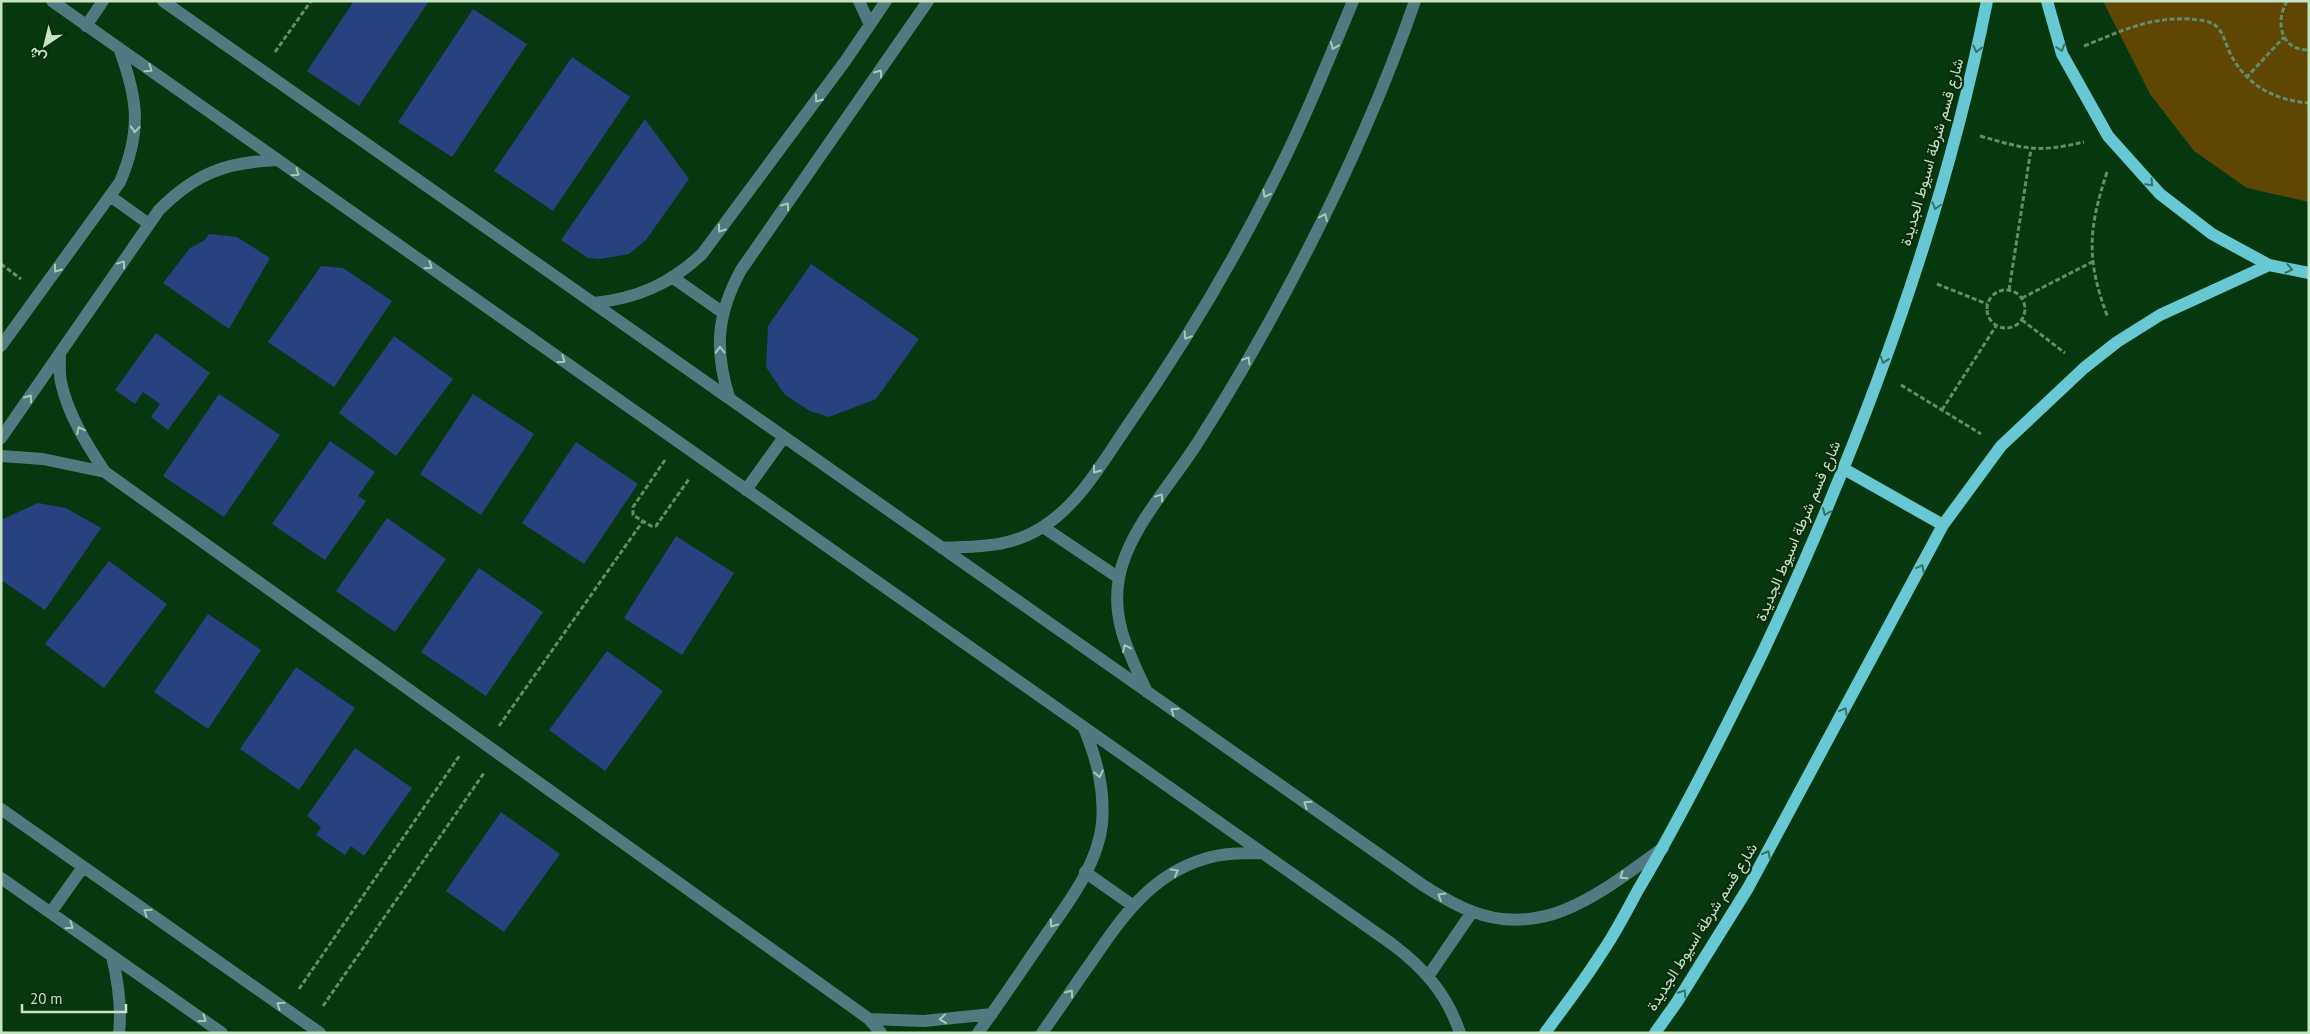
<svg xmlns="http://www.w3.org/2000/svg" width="2310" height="1034" font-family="'PT Sans',Vazirmatn,sans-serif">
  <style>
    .green { fill: #5f4603 }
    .building { fill: #28417f }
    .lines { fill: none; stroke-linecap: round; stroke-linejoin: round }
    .path { stroke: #638d68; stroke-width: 3; stroke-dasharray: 5 2.5; stroke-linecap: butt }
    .minor { stroke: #4f7b80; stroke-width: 12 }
    .major { stroke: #67c8d3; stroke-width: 12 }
    .oneway { stroke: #a7cab3 }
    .oneway2 { stroke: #347267 }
    .labels { text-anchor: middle; stroke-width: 4.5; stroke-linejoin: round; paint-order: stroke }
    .street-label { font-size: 15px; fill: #c4e4c4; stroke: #0a2c0e }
  </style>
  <rect width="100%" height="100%" fill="#05380e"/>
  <path class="green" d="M2103 1H2309V202L2247 188 2194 151 2150 94Z"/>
  <path class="building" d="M354 1H429L359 106 307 71Z
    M473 9 527 44 452 157 398 122Z
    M572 57 630 97 553 211 494 171Z
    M645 119 689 179 646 240 629 254 600 259 588 258 561 240Z
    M209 234 237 237 270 258 229 329 163 283 190 248 205 240Z
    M811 264 919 339 876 399 829 417 810 411 785 395 766 367 768 326Z
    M321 266 343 268 392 301 334 387 268 342Z
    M156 333 210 373 168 430 151 417 160 404 143 392 135 404 115 390Z
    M394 336 453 379 396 456 339 413Z
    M219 394 280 435 224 517 163 476Z
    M473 394 534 434 481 515 420 474Z
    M330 441 375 472 358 496 366 501 325 560 272 524Z
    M576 442 638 484 584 564 522 523Z
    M38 503 66 508 101 528 45 610 1 580V520Z
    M387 518 446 559 395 632 336 591Z
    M676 536 734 573 682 655 624 618Z
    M109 561 167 604 104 688 45 644Z
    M479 568 543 612 486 696 421 652Z
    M208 614 261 650 208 729 154 692Z
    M607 651 663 691 605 771 549 730Z
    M296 667 355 708 299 790 240 749Z
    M355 748 412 788 364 856 351 846 345 855 316 835 321 827 307 816Z
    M501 812 560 854 504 932 446 891Z"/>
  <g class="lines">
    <path class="path" d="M2287 1C2275 22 2280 50 2309 50
      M2084 46C2121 31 2149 17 2190 19 2199 20 2209 20 2216 26 2224 33 2225 43 2230 53 2246 85 2273 100 2309 103
      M275 52 311 1
      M2246 78 2284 37
      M1980 136C2025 149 2037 153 2084 142
      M2107 172C2088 230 2086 260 2108 318
      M1 264 21 279
      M1937 284 1987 304
      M1987 309a19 19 0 1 1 38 0a19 19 0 1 1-38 0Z
      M2009 290 2031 149
      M2022 298 2092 262
      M2022 320 2065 353
      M1901 385 1981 434
      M1942 410 1996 326
      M665 460 633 507V515L651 526H656L689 479
      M499 726 643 521
      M299 989 460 755
      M323 1006 484 773"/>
    <path class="minor" d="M52 1 1392 944C1424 968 1447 994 1460 1033
      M163 1 1424 886C1439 895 1454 905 1471 911 1546 941 1605 889 1663 848
      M859 1 870 25
      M86 26 103 1
      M110 196 149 224
      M672 277 722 312
      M594 303C638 298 670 284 702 254L846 60 886 1
      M1 346 120 182C142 130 138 99 119 48
      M60 355C60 364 59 374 61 382 68 415 87 445 105 472L869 1019 881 1033
      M729 397C714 349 717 314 741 270L928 1
      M1 438 159 210C196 173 226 162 278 160
      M1 456 43 459 105 472
      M746 490 784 437
      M1043 527 1119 578
      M942 548C980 546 1011 548 1044 526 1080 503 1104 460 1128 425 1183 346 1232 264 1275 178 1304 121 1328 61 1353 1
      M1147 692C1130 655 1111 621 1119 578 1127 531 1173 482 1198 442 1219 409 1239 376 1258 342 1319 234 1374 119 1415 1
      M1 809 320 1033
      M1085 872 1132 905
      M1 878 222 1033
      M51 912 83 867
      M112 956C118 981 122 1006 119 1033
      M1429 975 1472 912
      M869 1019 924 1021 992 1014
      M978 1033C999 1004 1019 974 1039 945 1063 909 1097 869 1102 824 1105 790 1097 760 1084 728
      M1042 1033C1059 1009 1075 985 1092 961 1122 917 1151 875 1204 859 1223 853 1242 853 1261 853"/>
    <path class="major" d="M2047 1 2062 54 2108 136 2160 194 2212 234 2269 265 2309 273
      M1844 469 1943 525
      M1545 1033C1564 1007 1584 981 1601 954 1615 934 1626 912 1638 890 1683 814 1723 734 1762 654 1860 446 1942 227 1987 1
      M1655 1033 1677 1002 1748 888 1943 525 2001 446 2084 368 2117 342 2160 315 2269 265"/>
  </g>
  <defs><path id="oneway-chevron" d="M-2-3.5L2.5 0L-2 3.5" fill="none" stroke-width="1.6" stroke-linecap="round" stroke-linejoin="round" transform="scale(1.25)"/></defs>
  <g class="oneway">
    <use href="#oneway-chevron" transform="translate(1334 46) rotate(112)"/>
    <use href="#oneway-chevron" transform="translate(149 69) rotate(35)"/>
    <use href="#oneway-chevron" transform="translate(879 73) rotate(-55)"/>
    <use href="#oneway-chevron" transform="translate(818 99) rotate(126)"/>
    <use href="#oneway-chevron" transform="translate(135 129) rotate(94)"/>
    <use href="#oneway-chevron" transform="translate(296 173) rotate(35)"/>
    <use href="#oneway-chevron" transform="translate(1266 194) rotate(119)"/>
    <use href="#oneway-chevron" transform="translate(786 206) rotate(-55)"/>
    <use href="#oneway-chevron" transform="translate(1324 217) rotate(-65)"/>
    <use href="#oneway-chevron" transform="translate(721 229) rotate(126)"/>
    <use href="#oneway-chevron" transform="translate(122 264) rotate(-56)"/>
    <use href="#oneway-chevron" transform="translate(429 266) rotate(35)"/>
    <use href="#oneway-chevron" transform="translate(57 269) rotate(126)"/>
    <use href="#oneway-chevron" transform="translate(1187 336) rotate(123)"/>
    <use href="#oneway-chevron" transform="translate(720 350) rotate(-91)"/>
    <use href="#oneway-chevron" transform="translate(562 360) rotate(35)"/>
    <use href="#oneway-chevron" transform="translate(1247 360) rotate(-59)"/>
    <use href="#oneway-chevron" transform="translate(29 398) rotate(-55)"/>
    <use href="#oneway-chevron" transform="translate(80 430) rotate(-115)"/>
    <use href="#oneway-chevron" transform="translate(1096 470) rotate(126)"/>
    <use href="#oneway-chevron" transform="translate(1160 497) rotate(-56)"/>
    <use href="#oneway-chevron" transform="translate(1126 648) rotate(-115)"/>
    <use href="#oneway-chevron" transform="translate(1174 711) rotate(-145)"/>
    <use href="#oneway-chevron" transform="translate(1099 774) rotate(78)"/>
    <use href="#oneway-chevron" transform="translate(1307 804) rotate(-145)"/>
    <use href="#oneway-chevron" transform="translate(1175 872) rotate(-29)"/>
    <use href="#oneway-chevron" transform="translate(1623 876) rotate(145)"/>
    <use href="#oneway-chevron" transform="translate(1441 896) rotate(-149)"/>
    <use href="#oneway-chevron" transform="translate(147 912) rotate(-145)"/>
    <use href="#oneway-chevron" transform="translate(1053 924) rotate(124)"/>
    <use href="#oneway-chevron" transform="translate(70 926) rotate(35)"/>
    <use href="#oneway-chevron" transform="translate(1070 993) rotate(-55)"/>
    <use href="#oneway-chevron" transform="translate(280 1005) rotate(-145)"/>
    <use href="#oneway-chevron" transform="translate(203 1019) rotate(35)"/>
    <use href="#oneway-chevron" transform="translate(943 1019) rotate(174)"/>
  </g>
  <g class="oneway2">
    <use href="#oneway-chevron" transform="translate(2061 48) rotate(72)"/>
    <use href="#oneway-chevron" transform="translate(1977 49) rotate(103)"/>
    <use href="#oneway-chevron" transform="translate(2150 183) rotate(47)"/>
    <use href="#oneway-chevron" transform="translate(1936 206) rotate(106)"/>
    <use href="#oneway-chevron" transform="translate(2289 269) rotate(12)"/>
    <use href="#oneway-chevron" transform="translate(1884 360) rotate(109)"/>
    <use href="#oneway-chevron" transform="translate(1826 512) rotate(113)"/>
    <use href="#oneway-chevron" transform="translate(1921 568) rotate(-62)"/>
    <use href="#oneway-chevron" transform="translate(1844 711) rotate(-62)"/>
    <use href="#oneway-chevron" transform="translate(1767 854) rotate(-62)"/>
    <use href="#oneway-chevron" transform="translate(1683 993) rotate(-58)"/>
  </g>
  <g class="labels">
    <g class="street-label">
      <text transform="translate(1932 152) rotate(-74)" y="5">شارع قسم شرطة اسيوط الجديدة</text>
      <text transform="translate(1798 531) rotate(-67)" y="5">شارع قسم شرطة اسيوط الجديدة</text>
      <text transform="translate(1702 927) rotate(-58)" y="5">شارع قسم شرطة اسيوط الجديدة</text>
    </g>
  </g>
  <rect width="2310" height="1034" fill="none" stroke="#c4e4c4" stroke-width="5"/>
  <g transform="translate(45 45) rotate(215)" stroke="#0a2c0e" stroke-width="4" paint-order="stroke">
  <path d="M0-4L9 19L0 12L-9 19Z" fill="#c4e4c4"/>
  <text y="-8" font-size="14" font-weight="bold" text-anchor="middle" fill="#c4e4c4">ش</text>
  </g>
  <path d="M22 1004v8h104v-8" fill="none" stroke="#c4e4c4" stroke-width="2.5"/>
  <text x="30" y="1004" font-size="15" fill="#c4e4c4" stroke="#0a2c0e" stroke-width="4" paint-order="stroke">20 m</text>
</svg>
